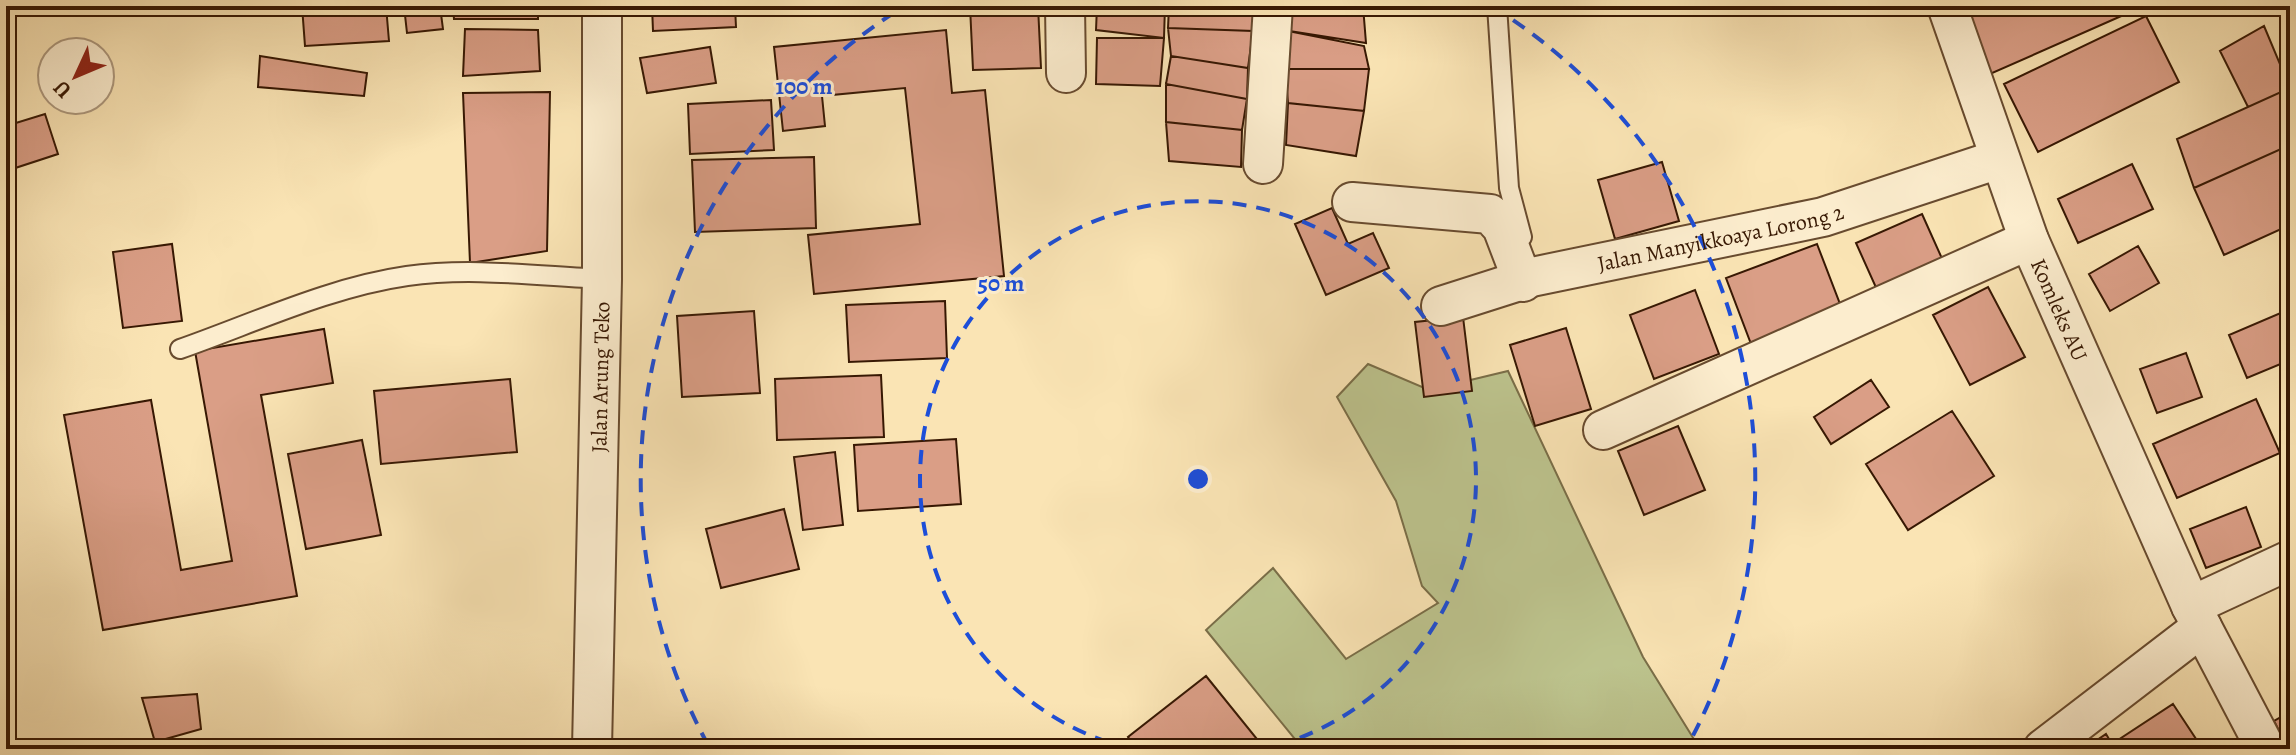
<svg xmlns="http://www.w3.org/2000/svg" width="2296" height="755" font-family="Alegreya,serif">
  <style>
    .green { fill: #bdc48e; stroke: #7a6e48; stroke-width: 2 }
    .building { fill: #da9e86; stroke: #371803; stroke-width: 2 }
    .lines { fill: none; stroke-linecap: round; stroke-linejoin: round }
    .lane-casing { stroke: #684b2f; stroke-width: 22 }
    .street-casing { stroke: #684b2f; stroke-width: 42 }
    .lane { stroke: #fcedce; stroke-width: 18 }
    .street { stroke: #fcedce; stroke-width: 38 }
    .ring { fill: none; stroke: #1d4ed8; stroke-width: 4; stroke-dasharray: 14 10 }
    .labels { text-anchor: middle; stroke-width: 6; stroke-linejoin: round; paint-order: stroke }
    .street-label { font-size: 22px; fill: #371803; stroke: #fcedce }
    .centre { fill: #1d4ed8; stroke: #fcedce; stroke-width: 4 }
    .ring-label { font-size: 24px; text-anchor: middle; font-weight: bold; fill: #1d4ed8; stroke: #fcedce; stroke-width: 6; stroke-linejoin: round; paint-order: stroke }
  </style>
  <rect width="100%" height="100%" fill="#fae4b4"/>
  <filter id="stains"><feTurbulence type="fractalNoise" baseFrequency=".0025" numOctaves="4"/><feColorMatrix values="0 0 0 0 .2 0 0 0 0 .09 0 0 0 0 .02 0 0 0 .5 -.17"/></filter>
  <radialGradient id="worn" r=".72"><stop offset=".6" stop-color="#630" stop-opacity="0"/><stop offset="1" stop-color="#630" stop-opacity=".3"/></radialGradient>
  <path class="green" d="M1368 364 1429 390 1508 371 1643 657 1700 749H1303L1206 630 1273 568 1346 659 1438 603 1422 586 1396 501 1337 397Z"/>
  <path class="building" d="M6 6H24L6 14Z
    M302 6H386L389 41 305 46Z
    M404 6H440L443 29 407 33Z
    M453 6H538V19H454Z
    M652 6H735L736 27 653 31Z
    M970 6H1038L1041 68 973 70Z
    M1097 6H1165L1164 38 1096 30Z
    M1169 6H1254L1253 31 1168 28Z
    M1284 6H1363L1366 43 1283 30Z
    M1984 6H2144L1990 74 1964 15Z
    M2146 16 2179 82 2038 152 2004 84Z
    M2264 26 2290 88 2248 107 2220 51Z
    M1168 28 1253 31 1248 68 1171 56Z
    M465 29 538 30 540 71 463 76Z
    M946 30 952 93 985 90 1004 276 814 294 808 235 920 224 905 88 822 96 825 126 783 131 774 47Z
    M1283 30 1364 46 1369 69H1285Z
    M1097 38H1164L1160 86 1096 84Z
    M710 47 716 83 647 93 640 58Z
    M260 56 367 73 364 96 258 87Z
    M1171 56 1248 68 1247 99 1166 84Z
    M1285 69H1369L1364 111 1288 103Z
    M1166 84 1247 99 1242 130 1166 122Z
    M2290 88V145L2194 188 2177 139Z
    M550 92 547 251 470 263 463 93Z
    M771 100 774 150 690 154 688 104Z
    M1288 103 1364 111 1356 156 1286 145Z
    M45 114 58 154 6 171V126Z
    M1166 122 1242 130 1241 167 1169 161Z
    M2290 145V225L2224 255 2194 188Z
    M814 157 816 228 695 232 692 160Z
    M1662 162 1679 221 1615 239 1598 180Z
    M2132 164 2153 209 2078 243 2058 199Z
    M1332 208 1348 244 1373 233 1389 268 1326 295 1295 224Z
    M1922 214 1944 263 1878 292 1856 243Z
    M172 244 182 321 123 328 113 252Z
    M1817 244 1850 330 1759 365 1726 278Z
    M2138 246 2159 283 2110 311 2089 274Z
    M1988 287 2025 357 1970 385 1933 315Z
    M1695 290 1719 354 1654 379 1630 315Z
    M945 301 947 358 849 362 846 305Z
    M2290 309V360L2247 378 2229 335Z
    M754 311 760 393 682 397 677 316Z
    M1463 317 1472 391 1424 397 1415 322Z
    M1566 328 1591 409 1535 426 1510 345Z
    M324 329 333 383 261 395 297 596 103 630 64 415 151 400 181 570 232 561 195 351Z
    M2186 353 2202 397 2157 413 2140 369Z
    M881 375 884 437 777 440 775 379Z
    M510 379 517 452 381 464 374 391Z
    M1871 380 1889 407 1831 444 1814 417Z
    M2256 399 2280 453 2177 498 2153 444Z
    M1952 411 1994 476 1908 530 1866 464Z
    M1678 426 1705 490 1644 515 1618 451Z
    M956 439 961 504 858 511 854 445Z
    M362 440 381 535 306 549 288 454Z
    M835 452 843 525 803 530 794 457Z
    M2246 507 2261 547 2206 568 2190 529Z
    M784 509 799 569 721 588 706 529Z
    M1206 676 1265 749H1137L1128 737Z
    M197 694 201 729 155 742 142 698Z
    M2173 704 2200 745 2193 749H2120L2115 742Z
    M2290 712V749H2288L2274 721Z
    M2106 734 2115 749H2084Z"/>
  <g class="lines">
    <g class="lane-casing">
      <path id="lane" d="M1497 6 1509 188 1522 237
        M180 349C254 323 330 287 407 276 471 267 538 276 602 279"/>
    </g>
    <g class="street-casing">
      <g id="street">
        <path d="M1065 6 1066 73"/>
        <path id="s1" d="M1947 6 2029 240 2191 606 2266 749"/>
        <path d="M1263 164 1273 6"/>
        <path d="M1352 202 1490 214 1502 227 1523 282"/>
        <path id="s2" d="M1441 306 1532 277 1823 217 1999 159"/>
        <path d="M1603 430 2029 240"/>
        <path d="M2191 606 2290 560"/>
        <path id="s3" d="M592 749 602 279V6"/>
        <path d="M2043 749 2202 627"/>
      </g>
    </g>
    <use href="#lane" class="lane"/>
    <use href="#street" class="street"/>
  </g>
  <g class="ring">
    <path d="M1131 749A278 278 0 1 1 1265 749"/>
    <path d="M708 745A557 557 0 0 1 903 7M1493 7A557 557 0 0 1 1688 745"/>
  </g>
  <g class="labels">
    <g class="street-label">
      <text dy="8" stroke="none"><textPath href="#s2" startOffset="288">Jalan Manyikkoaya Lorong 2</textPath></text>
      <text dy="8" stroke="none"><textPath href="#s1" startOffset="324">Komleks AU</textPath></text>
      <text dy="8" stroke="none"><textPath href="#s3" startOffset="372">Jalan Arung Teko</textPath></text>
    </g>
  </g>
  <circle cx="1198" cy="479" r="12" class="centre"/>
  <g class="ring-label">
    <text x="804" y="94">100 m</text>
    <text x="1001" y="291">50 m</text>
  </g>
  <rect width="2296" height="755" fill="none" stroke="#fae4b4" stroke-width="32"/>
  <rect x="8" y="8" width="2280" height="739" fill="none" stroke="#371803" stroke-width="4"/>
  <rect x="16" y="16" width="2264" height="723" fill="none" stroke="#371803" stroke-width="2"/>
  <g transform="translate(76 76) rotate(226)"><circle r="38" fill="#fcedce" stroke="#ad987d" stroke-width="2"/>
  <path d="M0-6L14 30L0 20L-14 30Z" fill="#8f2418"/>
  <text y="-12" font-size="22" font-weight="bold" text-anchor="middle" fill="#371803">U</text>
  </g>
  <rect width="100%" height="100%" filter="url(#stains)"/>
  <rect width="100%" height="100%" fill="url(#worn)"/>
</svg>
